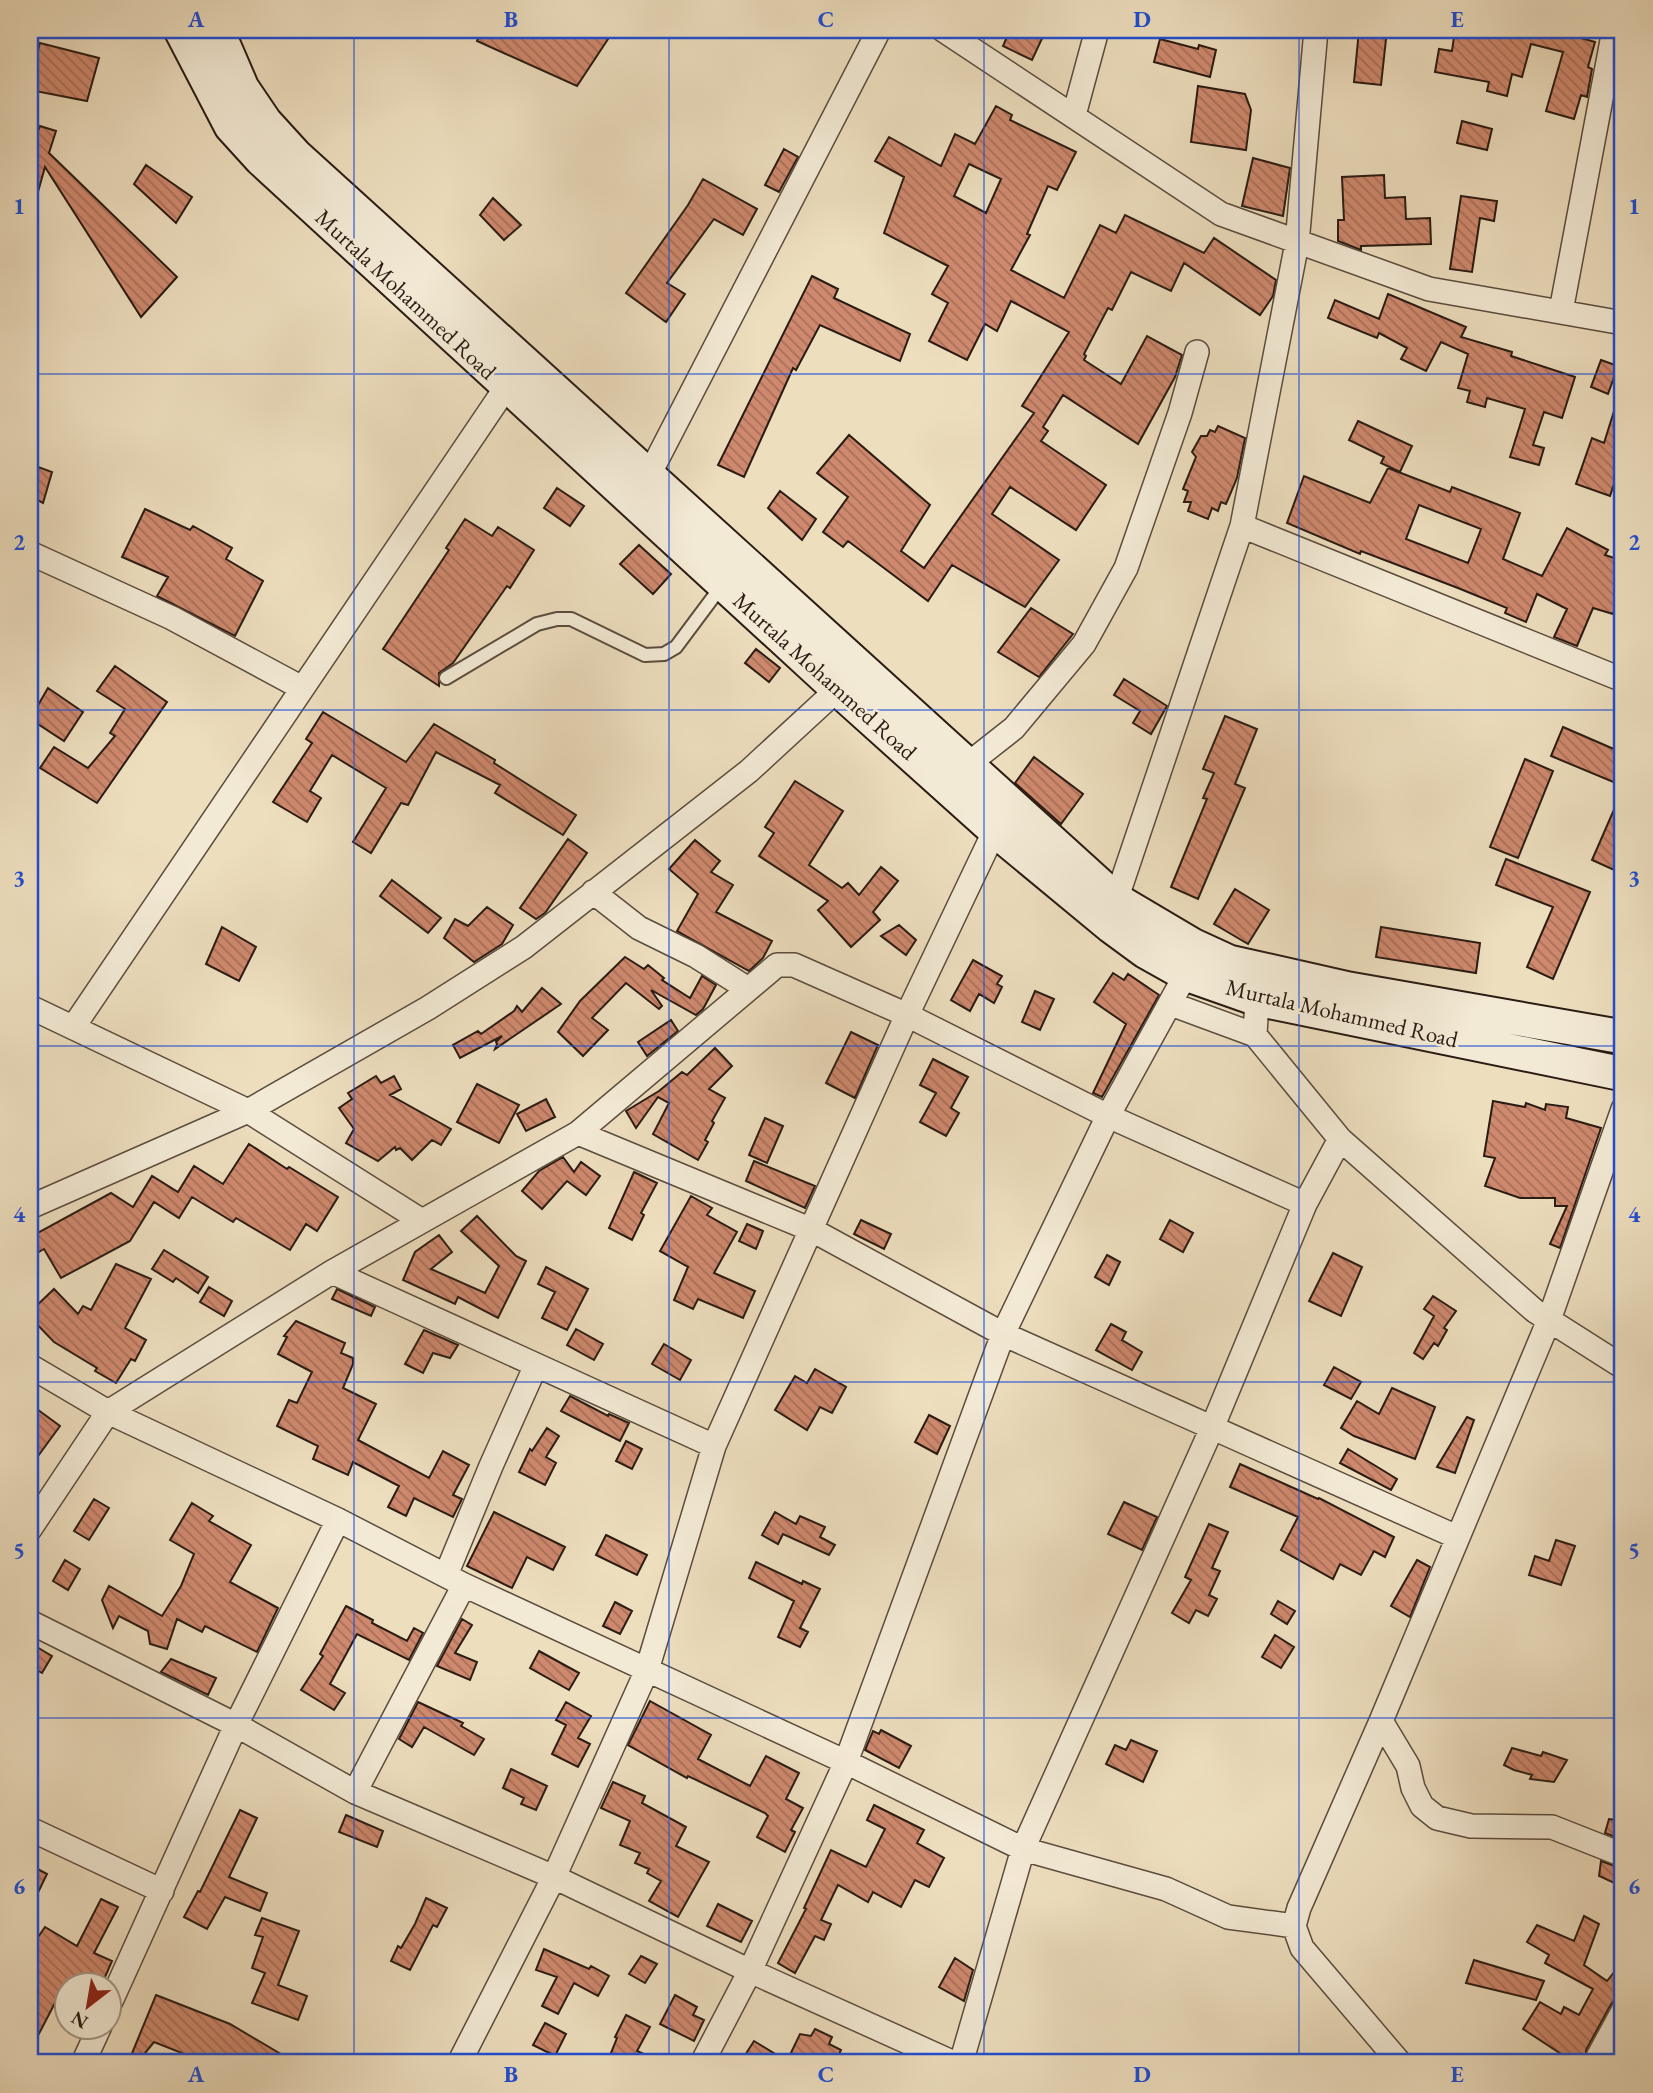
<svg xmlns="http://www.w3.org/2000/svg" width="1653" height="2093" font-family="'EB Garamond',serif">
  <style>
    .building { fill: url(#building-back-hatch); stroke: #2a1b13; stroke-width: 2; fill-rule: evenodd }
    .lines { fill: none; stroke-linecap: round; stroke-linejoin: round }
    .lane-casing { stroke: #5b4c3e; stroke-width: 16 }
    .street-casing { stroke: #5b4c3e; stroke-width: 26 }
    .secondary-casing { stroke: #2a1b13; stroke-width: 37 }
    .lane { stroke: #f3ead5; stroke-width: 12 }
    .street { stroke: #f3ead5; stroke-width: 23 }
    .secondary { stroke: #f3ead5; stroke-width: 33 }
    .grid { fill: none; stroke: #1d4ed8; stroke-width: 2; stroke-opacity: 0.55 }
    .labels { text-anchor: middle; stroke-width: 5; stroke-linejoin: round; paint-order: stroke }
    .street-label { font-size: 23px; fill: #2a1b13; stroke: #f3ead5 }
    .neatline { fill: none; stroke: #1d4ed8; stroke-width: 2.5 }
    .grid-label { font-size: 23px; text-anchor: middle; font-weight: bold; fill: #1d4ed8 }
  </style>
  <defs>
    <pattern id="building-back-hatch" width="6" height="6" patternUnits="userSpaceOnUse" patternTransform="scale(1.75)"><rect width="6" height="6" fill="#cf896e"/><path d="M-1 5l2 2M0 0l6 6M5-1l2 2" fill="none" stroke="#a86f59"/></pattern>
  </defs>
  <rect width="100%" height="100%" fill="#eddebe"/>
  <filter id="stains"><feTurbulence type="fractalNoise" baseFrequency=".00286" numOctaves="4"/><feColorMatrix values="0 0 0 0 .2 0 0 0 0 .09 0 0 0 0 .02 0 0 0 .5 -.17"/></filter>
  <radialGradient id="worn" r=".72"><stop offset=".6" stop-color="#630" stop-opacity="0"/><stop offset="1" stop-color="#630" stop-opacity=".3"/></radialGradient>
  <path class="building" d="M482 30H614L577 86 477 41Z
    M1010 30H1046L1032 60 1003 46Z
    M1359 30H1387L1381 85 1354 82Z
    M1455 30H1553L1595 42 1588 67 1592 69 1587 97 1581 95 1574 119 1546 111 1563 52 1531 44 1522 77 1512 74 1507 96 1487 91 1489 82 1435 72 1439 49 1452 51Z
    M1160 39 1198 49 1199 45 1216 50 1210 77 1154 62Z
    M40 43 99 58 87 101 30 90V78Z
    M1198 86 1245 94 1251 110 1246 150 1191 142Z
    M996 106 1012 115 1010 120 1076 152 1057 190 1048 186 1027 234 1030 235 1011 270 1064 298 1100 225 1116 233 1125 215 1204 253 1214 238 1276 280 1273 296 1260 315 1184 263 1171 291 1131 272 1112 310 1108 308 1084 354 1086 356 1084 360 1121 384 1147 336 1182 355 1175 377 1138 444 1063 395 1043 427 1048 431 1041 441 1106 485 1076 530 1010 487 992 514 1059 560 1025 607 952 565 928 601 848 541 843 547 823 532 848 497 817 473 849 435 930 505 901 551 924 568 1034 413 1022 406 1069 332 1011 301 997 331 985 324 967 360 929 341 948 303 932 294 948 266 884 233 904 177 875 161 889 137 941 166 955 134 975 144ZM969 164 1001 179 986 213 954 196Z
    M1462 121 1492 129 1487 150 1457 143Z
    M40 126 56 131 49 153 177 277 141 317 45 167 34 206 30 205V151L32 146 30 141 35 139Z
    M784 149 798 157 779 192 765 185Z
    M1253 158 1290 168 1283 216 1242 206Z
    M146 165 192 197 176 223 134 184Z
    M1384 175 1385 198 1405 197 1406 219 1430 218 1431 244 1361 246V250L1338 241V220H1344L1342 177Z
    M703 179 757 209 743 235 714 219 667 283 685 294 666 322 626 293 688 205Z
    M1461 196 1497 201 1494 221 1480 218 1472 272 1450 269Z
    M493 198 521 225 504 240 480 215Z
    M812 276 838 289 834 298 910 334 900 361 820 325 796 370 793 368 744 477 718 465Z
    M1388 294 1466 327 1461 337 1512 352 1511 356 1575 377 1562 418 1544 412 1533 445 1544 448 1539 465 1510 457 1525 409 1487 398 1485 407 1467 402 1470 391 1458 388 1468 354 1441 342 1426 371 1401 359 1407 348 1379 333 1377 338 1328 318 1335 300 1379 319Z
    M1601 360 1618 366 1608 394 1591 387Z
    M1620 392 1623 393V442L1614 470 1618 472 1610 496 1576 484 1592 438 1604 443Z
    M1358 421 1412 446 1400 472 1381 463 1384 457 1349 440Z
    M1218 426 1245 438 1237 478 1226 504 1221 502 1218 511 1212 508 1208 519 1188 511 1191 502H1184L1188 491 1183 489 1196 457 1192 452 1201 436H1207L1210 430 1215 432Z
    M30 464 52 472 43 503 30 496Z
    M1388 468 1450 492 1452 487 1520 513 1503 559 1542 576 1567 528 1608 550 1605 555 1623 561V584L1613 614 1593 608 1577 646 1554 637 1567 609 1537 594 1526 622 1505 613 1507 608 1458 588 1361 551 1360 554 1287 523 1304 476 1370 503ZM1419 505 1481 529 1468 563 1406 539Z
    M557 488 584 506 570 526 544 508Z
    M780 491 816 519 802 540 768 508Z
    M145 509 190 530 193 526 232 548 226 559 263 581 235 636 157 596 168 577 122 557Z
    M465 519 492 536 498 527 534 550 510 588 507 586 453 663 439 673V686L383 649 449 550 446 548Z
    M639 545 671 574 653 594 620 564Z
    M1031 608 1073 634 1039 677 998 652Z
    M756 649 780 668 769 682 745 663Z
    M115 666 167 702 97 803 40 768 54 747 88 768 115 736 110 733 125 709 97 691Z
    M1124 679 1167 706 1151 734 1133 723 1140 711 1114 695Z
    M48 688 83 712 64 741 30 719Z
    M323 712 406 762 434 724 495 760 494 763 576 815 563 835 495 793 500 785 436 752 408 805 401 803 371 853 353 842 386 788 332 755 310 791 321 798 307 822 273 802 312 743 306 739Z
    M1225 716 1257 729 1235 784 1245 788 1198 899 1171 887 1207 799 1203 798 1214 773 1203 769Z
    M1563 727 1623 753V786L1551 756Z
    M1034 757 1083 794 1061 824 1015 783Z
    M1525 759 1553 771 1518 858 1490 847Z
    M795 781 843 811 809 865 842 888 848 883 859 895 881 867 898 881 873 912 880 920 851 947 818 910 828 901 759 856 774 833 765 827Z
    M1623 789V874L1592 860Z
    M568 839 587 853 545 913 536 919 520 908Z
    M695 840 720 861 711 872 733 885 716 912 772 941 763 958 749 971 677 931 698 894 669 869Z
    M1506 859 1590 892 1553 979 1527 967 1553 907 1496 885Z
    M392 880 441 918 428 933 380 896Z
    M1235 889 1269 910 1248 944 1214 924Z
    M487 907 513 925 502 944 474 962 444 938 455 919 468 926Z
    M899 925 916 940 906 955 881 936Z
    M222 927 256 947 239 981 206 964Z
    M1381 927 1480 943 1476 973 1376 957Z
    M625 957 644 969 648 965 664 978 662 980 690 998 702 976 716 985 703 1009 696 1015 651 990 662 1006 659 1009 626 983 592 1018 608 1030 583 1056 558 1032 580 1001Z
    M973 960 1002 976 997 984 1002 987 994 1003 979 994 970 1011 951 1000Z
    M1113 973 1124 980 1128 974 1159 995 1102 1097 1093 1093 1126 1024 1094 1002Z
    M542 988 561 1004 495 1049 497 1044 496 1042 502 1036 460 1058 453 1045 478 1031 481 1034 514 1011 517 1006 522 1012Z
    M1035 991 1054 999 1040 1030 1022 1022Z
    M671 1020 678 1031 647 1056 638 1042Z
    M851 1032 878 1045 855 1098 826 1083Z
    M715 1048 732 1066 709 1089 725 1098 712 1121 714 1123 705 1140 708 1142 698 1160 653 1134 669 1103 658 1097 636 1128 626 1111 659 1091 682 1072 687 1075Z
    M933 1059 968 1077 951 1108 959 1113 946 1136 920 1122 936 1093 920 1085Z
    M376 1076 381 1083 394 1076 401 1089 390 1095 451 1129 441 1145 432 1140 412 1160 400 1148 396 1150 395 1147 378 1161 346 1143 354 1129 339 1108 352 1099 348 1093Z
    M477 1084 519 1105 499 1143 457 1122Z
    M546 1099 555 1117 526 1131 517 1114Z
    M1493 1101 1525 1107 1526 1103 1545 1110 1546 1104 1568 1107 1566 1118 1601 1128 1560 1248 1550 1244 1567 1206H1555V1198H1520L1485 1186 1495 1158 1484 1156Z
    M765 1118 783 1126 767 1163 749 1155Z
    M249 1144 287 1169 289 1167 338 1197 317 1231 306 1224 290 1250 236 1218 233 1222 192 1197 179 1218 154 1202 130 1241 61 1278 44 1249 30 1257V1237L111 1193 133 1207 152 1176 178 1192 194 1166 223 1184Z
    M563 1157 574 1172 581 1162 600 1176 586 1195 567 1181 542 1209 522 1191 539 1171Z
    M754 1161 815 1186 805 1208 746 1181Z
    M634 1172 657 1183 641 1213 644 1215 632 1240 609 1228Z
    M691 1196 712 1208 707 1215 737 1232 714 1273 755 1291 743 1318 698 1299 693 1309 674 1300 688 1267 660 1251Z
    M477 1216 516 1256 526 1261 498 1318 458 1297 455 1304 403 1280 415 1252 439 1235 452 1252 431 1269 485 1293 499 1266 461 1231Z
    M861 1220 891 1234 884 1249 854 1234Z
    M1170 1220 1193 1233 1183 1252 1160 1239Z
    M747 1224 763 1231 756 1249 739 1241Z
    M164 1250 208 1277 198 1293 176 1278 173 1282 152 1269Z
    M1333 1253 1362 1267 1341 1316 1309 1301Z
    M1107 1255 1120 1262 1109 1285 1095 1277Z
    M116 1264 151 1279 125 1328 146 1340 135 1361 131 1359 116 1383 95 1371 97 1368 54 1342 30 1317V1312L54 1289 78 1314 83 1306 91 1310Z
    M546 1267 588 1289 567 1330 542 1318 555 1292 538 1284Z
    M209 1287 232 1301 224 1316 200 1302Z
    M337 1289 375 1307 371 1316 332 1299Z
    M1433 1296 1456 1311 1444 1328 1447 1330 1438 1346 1434 1343 1423 1359 1414 1353 1434 1316 1424 1309Z
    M296 1321 345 1343 341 1353 353 1358V1364L343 1388 376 1404 358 1440 429 1478 443 1451 469 1465 453 1495 462 1499 453 1517 414 1498 406 1516 388 1507 399 1486 353 1462 348 1475 313 1459 318 1446 277 1426 289 1400 297 1403 312 1372 278 1354 287 1337 284 1336Z
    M1111 1324 1126 1332 1122 1340 1142 1352 1132 1370 1096 1350Z
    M576 1329 603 1344 594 1360 567 1345Z
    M424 1330 458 1345 450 1358 433 1353 423 1373 405 1364Z
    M664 1344 691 1360 680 1380 652 1364Z
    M1334 1367 1361 1382 1351 1399 1324 1385Z
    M815 1369 846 1387 832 1413 820 1407 807 1430 775 1410 795 1376 807 1383Z
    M1392 1388 1435 1407 1415 1459 1354 1436 1341 1428 1357 1401 1379 1414Z
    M570 1396 608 1416 609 1414 629 1423 620 1441 561 1411Z
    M30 1404 60 1426 30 1467Z
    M929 1415 950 1426 937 1454 915 1442Z
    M1467 1417 1474 1420 1455 1473 1437 1467Z
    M547 1428 559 1436 546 1457 556 1463 545 1485 519 1472 530 1449 532 1451Z
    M626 1441 642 1449 632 1469 616 1461Z
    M1348 1449 1397 1479 1391 1490 1340 1463Z
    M1240 1464 1318 1499 1319 1498 1394 1537 1385 1557 1374 1551 1361 1575 1340 1564 1333 1579 1281 1550 1298 1517 1230 1487Z
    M94 1499 109 1508 89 1540 74 1531Z
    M1124 1502 1157 1517 1142 1550 1108 1534Z
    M192 1503 213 1516 209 1521 251 1545 230 1582 278 1608 257 1652 205 1626 202 1632 177 1619 167 1649 150 1644 148 1631 119 1616 113 1628 102 1600 109 1586 162 1616 181 1586 194 1554 170 1540Z
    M494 1512 565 1547 553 1570 527 1557 512 1588 467 1566Z
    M775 1512 796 1524 800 1516 825 1527 820 1537 835 1545 829 1555 783 1534 778 1544 762 1535Z
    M1209 1524 1228 1532 1212 1568 1220 1571 1209 1595 1217 1599 1208 1616 1196 1610 1189 1623 1172 1613 1191 1580 1185 1577Z
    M606 1535 647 1555 637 1575 596 1555Z
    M1556 1540 1575 1546 1561 1585 1529 1575 1535 1556 1549 1561Z
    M65 1560 80 1569 68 1590 53 1581Z
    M1417 1560 1430 1567 1410 1617 1391 1606Z
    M756 1562 802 1584 803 1581 820 1589 800 1628 808 1632 800 1647 778 1637 794 1601 749 1578Z
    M1278 1601 1295 1611 1287 1624 1271 1614Z
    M615 1602 632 1611 620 1634 603 1626Z
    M346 1606 373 1620 372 1623 407 1641 414 1628 423 1633 409 1660 357 1634 330 1684 345 1693 334 1710 301 1690 323 1656 320 1654Z
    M462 1619 472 1625 455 1653 477 1662 470 1680 437 1666Z
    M1275 1635 1294 1647 1281 1668 1262 1657Z
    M30 1643 52 1656 42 1673 30 1666Z
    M539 1651 579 1673 569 1690 530 1668Z
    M171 1659 216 1678 208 1695 161 1672Z
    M650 1701 711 1735 698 1759 750 1786 766 1756 799 1773 786 1799 803 1808 791 1830 795 1832 785 1852 757 1837 768 1816 765 1813 688 1776 687 1778 628 1745Z
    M418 1702 463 1723 461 1726 484 1739 474 1755 424 1727 412 1747 399 1739Z
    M566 1702 591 1716 578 1738 590 1744 578 1767 552 1754 566 1725 556 1720Z
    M881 1730 911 1746 899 1768 865 1750 873 1731 879 1734Z
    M1131 1740 1157 1751 1143 1782 1106 1764 1115 1745 1126 1750Z
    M1512 1748 1541 1756 1543 1752 1567 1760 1554 1782 1530 1779 1532 1775 1514 1770 1504 1765Z
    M511 1769 547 1786 536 1810 521 1804 524 1798 503 1788Z
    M613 1782 645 1796 642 1803 686 1827 676 1846 709 1862 678 1917 649 1901 661 1881 647 1873 649 1869 635 1863 640 1853 620 1845 630 1821 601 1808Z
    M874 1805 924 1830 917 1843 944 1858 929 1887 915 1880 901 1907 873 1892 868 1902 838 1885 821 1920 831 1924 824 1940 815 1936 795 1973 778 1963 806 1909 804 1908 831 1850 866 1867 885 1829 867 1820Z
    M240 1810 257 1818 229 1877 267 1893 260 1911 225 1897 207 1929 184 1917 198 1891 200 1892Z
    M346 1815 383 1831 377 1847 339 1832Z
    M1609 1819 1623 1821V1840L1605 1833Z
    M1601 1861 1623 1869V1887L1599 1876Z
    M30 1865 47 1874 30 1909Z
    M426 1898 447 1908 437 1927 433 1925 410 1970 391 1961 398 1946 401 1948 415 1924Z
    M101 1899 118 1907 94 1953 112 1961 102 1984H66V2001L58 1997 30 2051V1936L36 1940 45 1927 77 1946Z
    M718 1904 752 1921 741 1942 707 1926Z
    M1584 1916 1599 1924 1584 1965 1607 1981 1623 1961V1997L1616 1999 1611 2004 1586 2050V2063H1575L1523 2029 1540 2002 1561 2014 1564 2007 1579 2015 1593 1989 1545 1963 1549 1955 1527 1942 1537 1925 1574 1941Z
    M262 1918 299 1931 278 1985 307 1996 298 2020 252 2003 265 1973 252 1968 263 1937 255 1935Z
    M544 1949 589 1969 591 1966 609 1976 598 1996 574 1983 558 2014 542 2006 557 1977 536 1970Z
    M641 1956 657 1964 645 1983 629 1974Z
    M955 1958 973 1970 964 2001 939 1987Z
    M1474 1960 1544 1981 1536 2000 1466 1983Z
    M156 1995 230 2024 296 2063H178L182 2053 154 2042 137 2063H128Z
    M675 1995 697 2007 693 2015 704 2020 694 2041 660 2024Z
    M626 2015 650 2027 637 2051 664 2063H622L609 2058 617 2038 615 2037Z
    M545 2023 566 2034 555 2056 533 2045Z
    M815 2029 832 2037 829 2044 841 2050 835 2063H740L754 2041 787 2061 800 2034 811 2036Z"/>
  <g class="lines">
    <g class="lane-casing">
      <path id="lane" d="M446 678 537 624 557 619H571L645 655 664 654 676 647 723 584"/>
    </g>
    <g class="street-casing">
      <path id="street" d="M943 30 1221 214 1429 289 1623 323
        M1074 115 1097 30
        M1561 311 1614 30
        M648 477 879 30
        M1242 526 1623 680
        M30 553 172 618 302 688
        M967 765 1014 728 1084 644 1126 568 1180 413 1197 352
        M593 892 639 928 696 956 748 989
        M1116 900 1242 526 1297 243 1316 30
        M1257 999 1255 1035 1340 1139 1535 1311 1623 1367
        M1171 1004 1255 1035
        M30 1007 248 1111 422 1221
        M74 1026 507 386
        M578 1133 812 1230 1003 1334 1457 1537
        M30 1207 248 1111 428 1008 524 947 749 771 838 689
        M332 1272 714 1446
        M30 1366 108 1412 338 1520 464 1585 846 1762 1023 1849 1166 1889 1228 1917 1294 1926
        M30 1529 108 1412 332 1272 578 1133 777 965H794L907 1015 1108 1116 1305 1204
        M446 1575 491 1466 536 1365
        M30 1622 236 1725 355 1792 554 1877 750 1971 954 2063
        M1381 1721 1408 1766 1413 1788 1422 1806 1437 1818 1471 1826 1552 1827 1623 1855
        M355 1792 464 1585
        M30 1829 162 1891
        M108 2008 236 1725 338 1520
        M1598 2057 1623 2011
        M83 2063 100 2026
        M459 2063 554 1877 647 1670 714 1446 907 1015 995 830
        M702 2063 750 1971 846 1762 1003 1334 1108 1116 1186 974
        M961 2063 1023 1849 1212 1428 1305 1204 1340 1139
        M1400 2063 1302 1948 1294 1926 1299 1908 1381 1721 1549 1320 1623 1109"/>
    </g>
    <g class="secondary-casing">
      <path id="secondary" d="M181 30 231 126 261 159 838 689 995 830 1111 926 1145 951 1186 974 1257 999 1623 1074
        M217 30 242 88 265 122 296 156 1116 900 1192 945 1229 962 1349 989 1623 1037"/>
    </g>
    <use href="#lane" class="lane"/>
    <use href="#street" class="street"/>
    <use href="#secondary" class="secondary"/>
  </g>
  <path class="grid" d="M354 30V2063M669 30V2063M984 30V2063M1299 30V2063M30 374H1623M30 710H1623M30 1046H1623M30 1382H1623M30 1718H1623"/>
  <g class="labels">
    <g class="street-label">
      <text transform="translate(406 294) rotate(43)" y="8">Murtala Mohammed Road</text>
      <text transform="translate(825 676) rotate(42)" y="8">Murtala Mohammed Road</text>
      <text transform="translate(1342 1013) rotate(13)" y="8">Murtala Mohammed Road</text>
    </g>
  </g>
  <rect width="1653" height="2093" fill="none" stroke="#eddebe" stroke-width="77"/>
  <g transform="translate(88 2006) rotate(211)"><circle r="33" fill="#f3ead5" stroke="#a39787" stroke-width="2"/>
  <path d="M0-5L12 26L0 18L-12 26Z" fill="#8f2418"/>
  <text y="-10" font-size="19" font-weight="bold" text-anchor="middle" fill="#2a1b13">N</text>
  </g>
  <rect x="38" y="38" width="1576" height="2016" class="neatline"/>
  <g class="grid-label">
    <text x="196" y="27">A</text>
    <text x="511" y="27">B</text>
    <text x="826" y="27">C</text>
    <text x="1142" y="27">D</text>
    <text x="1457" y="27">E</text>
    <text x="19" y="214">1</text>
    <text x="1634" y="214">1</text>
    <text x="19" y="550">2</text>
    <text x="1634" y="550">2</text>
    <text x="19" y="886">3</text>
    <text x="1634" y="886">3</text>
    <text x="19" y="1222">4</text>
    <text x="1634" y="1222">4</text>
    <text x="19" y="1558">5</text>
    <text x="1634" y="1558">5</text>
    <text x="19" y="1894">6</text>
    <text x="1634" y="1894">6</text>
    <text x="196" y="2082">A</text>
    <text x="511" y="2082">B</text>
    <text x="826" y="2082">C</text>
    <text x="1142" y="2082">D</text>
    <text x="1457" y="2082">E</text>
  </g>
  <rect width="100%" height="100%" filter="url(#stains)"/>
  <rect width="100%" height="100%" fill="url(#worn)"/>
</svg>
